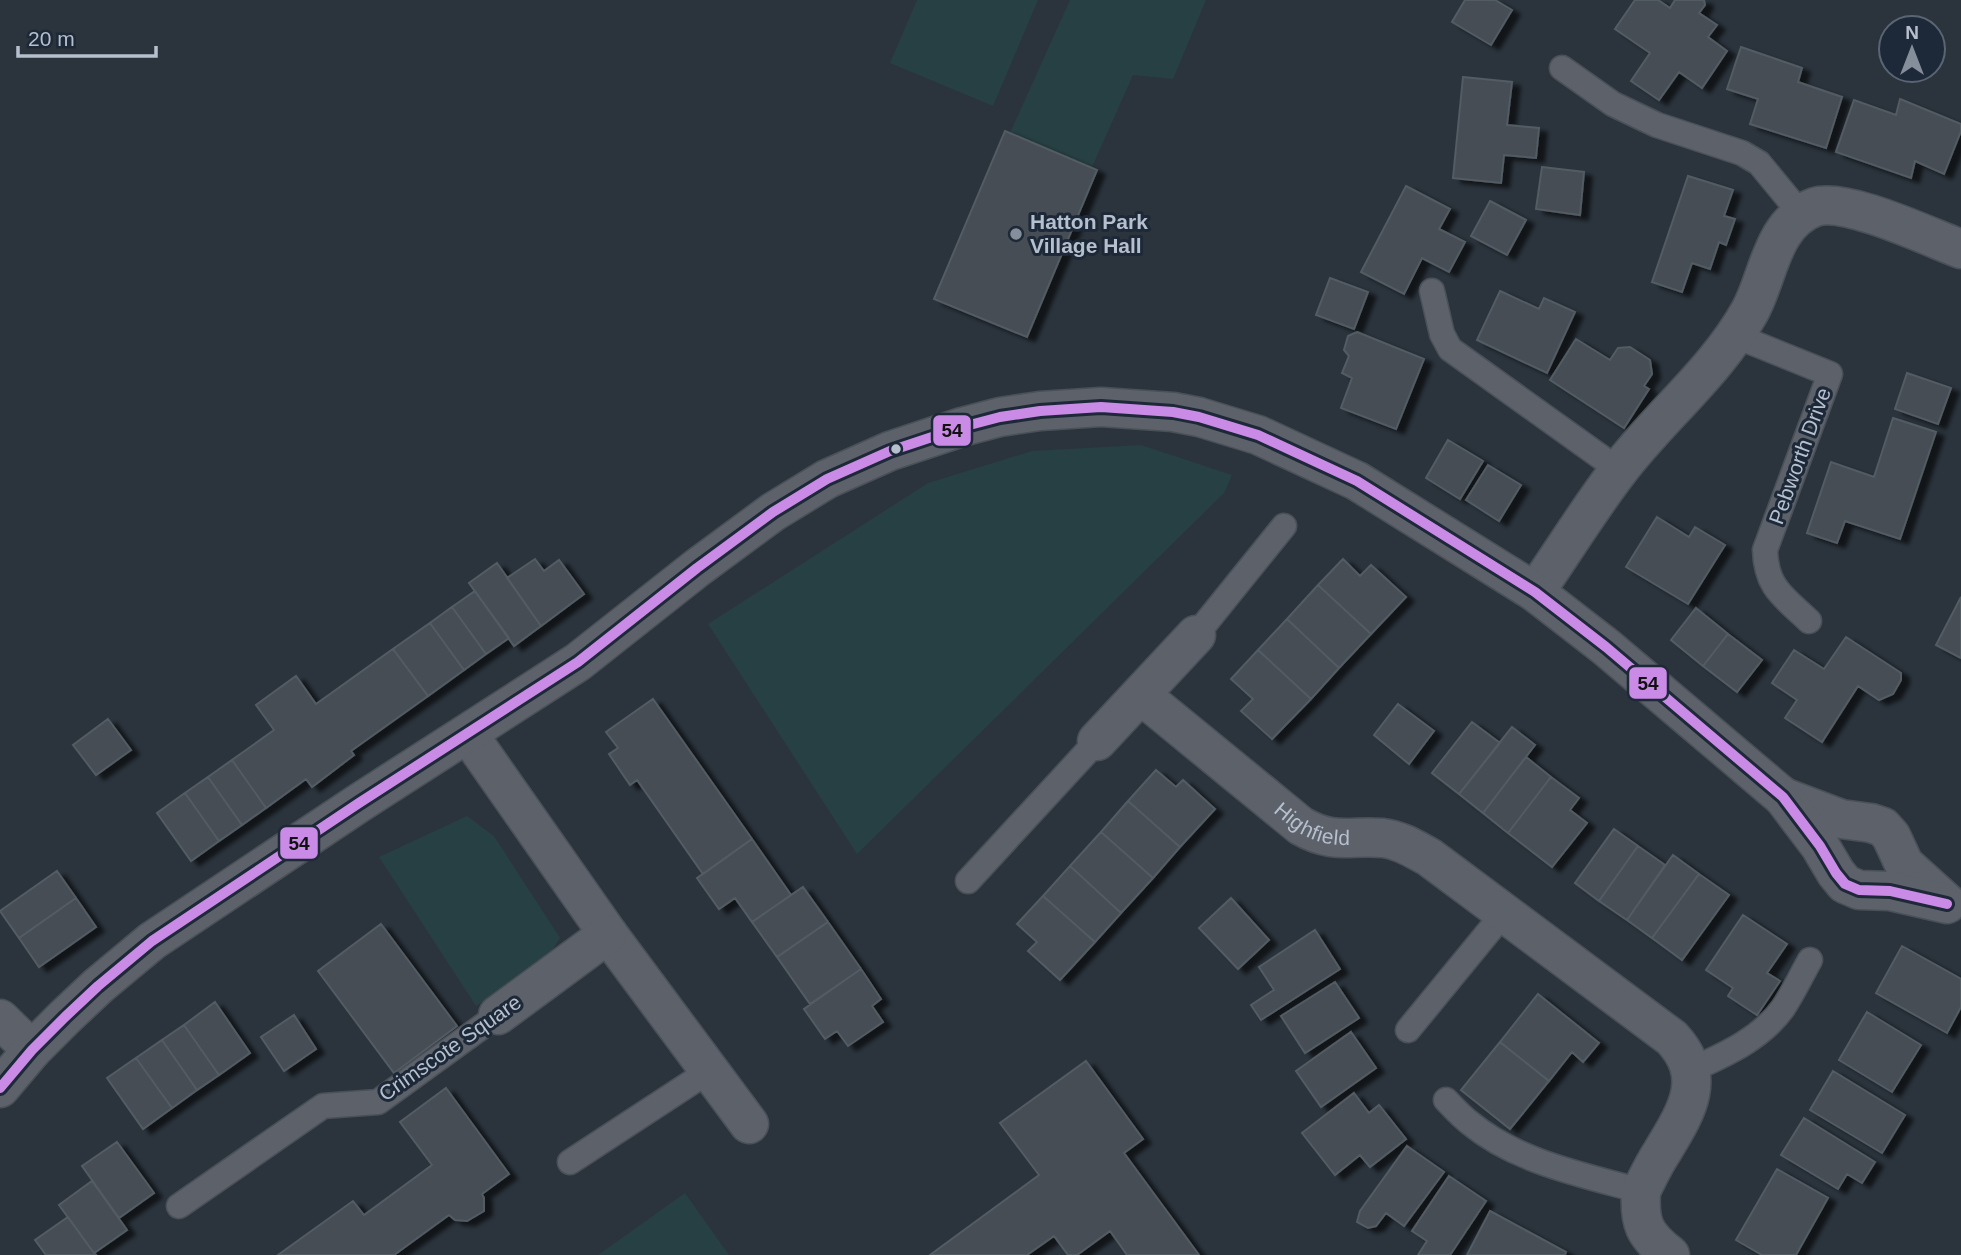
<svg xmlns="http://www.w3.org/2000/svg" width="1961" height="1255" font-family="Helvetica,sans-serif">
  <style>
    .green { fill: #274043 }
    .building { fill: #464d55; stroke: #535b63; stroke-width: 2; filter: url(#shadow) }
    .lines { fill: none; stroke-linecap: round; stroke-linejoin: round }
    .service-casing { stroke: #4a5057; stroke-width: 27 }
    .minor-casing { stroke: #4a5057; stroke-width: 41 }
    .service { stroke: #5c616a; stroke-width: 24 }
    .minor { stroke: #5c616a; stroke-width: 38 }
    .bus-1-casing { stroke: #1d2938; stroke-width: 16 }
    .bus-1 { stroke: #ca8be6; stroke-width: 10 }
    .poi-dot { fill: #858e9b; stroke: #1d2938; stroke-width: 2.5 }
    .bus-dot { fill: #b6bfcd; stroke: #1d2938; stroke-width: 2.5 }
    .labels { text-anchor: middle; stroke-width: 6; stroke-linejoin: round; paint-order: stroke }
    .poi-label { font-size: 21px; font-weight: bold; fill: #b6bfcd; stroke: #1d2938; text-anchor: start }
    .street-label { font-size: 21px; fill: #b6bfcd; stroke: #1d2938 }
    .line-badge { stroke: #1d2938; stroke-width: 2.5 }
    .pale-badge-label { font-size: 19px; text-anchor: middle; font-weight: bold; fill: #111 }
  </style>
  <defs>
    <filter id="shadow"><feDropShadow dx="8" dy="4.5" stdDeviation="2" flood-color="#0009"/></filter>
  </defs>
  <rect width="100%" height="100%" fill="#2b343d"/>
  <path class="green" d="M917 0H1038L993 106 890 63Z
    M1070 0H1206L1173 79 1133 75 1092 167 1010 133Z
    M1141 445 1232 475 1224 493 857 854 708 624 928 483 1032 451Z
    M467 816 494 836 560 938 544 963 476 1006 379 857Z
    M685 1193 729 1255H598Z"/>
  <path class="building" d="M1465 0H1495L1512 10 1491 45 1452 22Z
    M1635 0H1658L1670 8 1675 0H1704L1705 5 1699 13 1717 25 1708 37 1727 51 1702 88 1679 72 1659 100 1631 81 1650 53 1615 29Z
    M1741 47 1802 68 1798 82 1842 97 1826 148 1750 124 1758 99 1727 89Z
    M1463 77 1512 82 1507 125 1539 128 1536 158 1504 155 1501 183 1453 178Z
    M1900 99 1961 124V131L1944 174 1915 161 1911 178 1836 152 1854 100 1896 115Z
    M1005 131 1097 170 1027 337 934 299Z
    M1542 167 1584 172 1580 215 1536 209Z
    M1688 176 1733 190 1724 216 1735 219 1726 245 1719 242 1710 269 1692 263 1682 292 1652 282Z
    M1406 186 1450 209 1439 229 1465 242 1449 272 1422 258 1404 294 1361 272Z
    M1490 201 1526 220 1507 255 1471 236Z
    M1330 278 1368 292 1354 329 1316 315Z
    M1500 291 1539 309 1544 298 1575 312 1547 373 1477 340Z
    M1357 332 1424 359 1396 429 1341 408 1352 378 1342 373 1349 356 1344 350 1348 336Z
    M1576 339 1610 360 1618 348 1630 347 1650 360 1652 374 1644 386 1649 389 1624 428 1550 380Z
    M1907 373 1951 388 1938 424 1895 409Z
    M1893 418 1936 432 1900 539 1845 521 1837 543 1807 533 1831 462 1874 477Z
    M1448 440 1483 461 1460 499 1426 478Z
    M1488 465 1521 485 1499 521 1466 500Z
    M1657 517 1689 537 1695 527 1725 545 1688 604 1626 567Z
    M535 559 544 571 559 560 584 594 541 626 507 578Z
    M1343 559 1360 576 1371 565 1406 597 1371 634 1318 585Z
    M497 563 541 626 514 646 469 583Z
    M1318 585 1371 634 1339 668 1287 619Z
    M475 591 509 638 486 654 452 607Z
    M1961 597V658L1936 645Z
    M452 607 486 654 464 670 430 623Z
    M1696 608 1728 634 1703 666 1671 640Z
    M1287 619 1339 668 1311 699 1258 650Z
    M430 623 464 670 428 696 393 649Z
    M1728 634 1762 660 1737 692 1703 666Z
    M1846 637 1901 673V680L1893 694 1879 700 1858 686 1822 742 1785 718 1797 700 1772 683 1794 650 1824 669Z
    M393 649 428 696 351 751 354 755 312 787 306 779 266 808 232 760 274 730 256 705 296 676 316 704Z
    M1258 650 1311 699 1272 739 1241 711 1253 699 1231 679Z
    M653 699 752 839 703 874 637 780 630 785 609 754 618 748 606 732Z
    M1398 704 1434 731 1409 764 1374 735Z
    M108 719 131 750 96 775 73 745Z
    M1472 722 1500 743 1459 794 1432 773Z
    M1512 727 1535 745 1483 813 1459 794Z
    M1526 757 1551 777 1508 833 1483 813Z
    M232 760 266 808 242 825 208 777Z
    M1156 770 1176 787 1183 780 1215 809 1180 847 1128 801Z
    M208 777 242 825 219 841 185 793Z
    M1551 777 1579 798 1570 810 1587 823 1552 867 1508 833Z
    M185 793 219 841 191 861 157 813Z
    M1128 801 1180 847 1153 878 1101 832Z
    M1614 829 1638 846 1599 901 1575 883Z
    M1101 832 1153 878 1121 913 1070 866Z
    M752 839 791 895 752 922 735 898 719 909 697 878Z
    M1638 846 1665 865 1627 920 1599 901Z
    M1673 855 1699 874 1652 938 1627 920Z
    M1070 866 1121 913 1095 942 1043 896Z
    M57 871 76 898 19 938 0 911Z
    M1699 874 1729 895 1682 960 1652 938Z
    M803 887 828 922 777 957 752 922Z
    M1043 896 1095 942 1060 980 1028 951 1037 942 1017 924Z
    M76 898 96 927 39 967 19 938Z
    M1231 898 1269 940 1238 969 1199 928Z
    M1743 915 1787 944 1767 973 1780 981 1757 1015 1728 996 1733 988 1706 970Z
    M828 922 861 969 810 1004 777 957Z
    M381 924 457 1026 394 1073 318 971Z
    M1315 930 1340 969 1261 1020 1251 1005 1274 990 1259 967Z
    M1902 946 1961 979V1007L1947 1033 1876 993Z
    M861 969 881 999 872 1006 883 1022 848 1046 837 1031 825 1039 804 1009Z
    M1335 982 1359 1018 1305 1053 1281 1016Z
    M1538 994 1599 1043 1583 1062 1572 1052 1549 1081 1500 1042Z
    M215 1002 250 1053 219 1075 184 1025Z
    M1867 1012 1921 1045 1892 1092 1839 1060Z
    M294 1015 316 1049 284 1071 261 1037Z
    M184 1025 219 1075 197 1090 162 1040Z
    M1351 1032 1376 1068 1321 1107 1296 1071Z
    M162 1040 197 1090 172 1108 136 1058Z
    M1500 1042 1549 1081 1510 1129 1461 1090Z
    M136 1058 172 1108 143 1129 107 1078Z
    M1086 1061 1143 1139 1124 1153 1199 1255H1127L1110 1231 1077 1255H1068L1054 1236 1027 1255H930L1039 1175 1000 1123Z
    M1833 1071 1905 1115 1882 1153 1810 1110Z
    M446 1088 509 1174 482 1194 484 1198V1211L467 1221 455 1220 449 1215 394 1255H278L353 1201 364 1215 432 1165 400 1122Z
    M1354 1093 1369 1113 1379 1105 1406 1139 1370 1167 1360 1155 1335 1175 1302 1133Z
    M1804 1118 1875 1162 1862 1183 1847 1174 1838 1189 1781 1155Z
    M117 1142 154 1193 119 1218 82 1166Z
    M1407 1146 1444 1172 1404 1226 1386 1213 1376 1226 1368 1228 1357 1222 1360 1211Z
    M1777 1169 1828 1198 1796 1255H1762L1736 1240Z
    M1449 1176 1486 1201 1450 1255H1418L1427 1241 1412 1231Z
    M92 1181 127 1230 94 1253 59 1205Z
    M1490 1211 1566 1252 1565 1255H1467Z
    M68 1217 94 1253 96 1255H46L35 1240Z"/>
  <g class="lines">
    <g class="service-casing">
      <path id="service" d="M1562 68 1613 104 1657 125 1742 153 1759 163 1801 214
        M1432 291 1442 334 1450 349 1619 470
        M1736 336 1830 374 1765 550C1766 588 1784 597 1809 621
        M1196 635 1284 526
        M968 881 1097 741
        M1408 1030 1504 913
        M1691 1070C1724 1055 1761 1039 1783 1008 1793 993 1801 976 1810 960
        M1446 1100C1454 1108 1461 1116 1470 1123 1517 1162 1583 1175 1641 1191
        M570 1162 709 1071
        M179 1206 323 1106 378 1102 498 1015"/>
    </g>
    <g class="minor-casing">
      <g id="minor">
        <path d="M1535 592C1563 552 1589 509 1619 470 1661 415 1716 372 1750 311 1769 277 1771 223 1815 207 1846 197 1929 237 1961 249"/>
        <path id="s1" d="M1141 695 1301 826C1335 845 1349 835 1383 838 1400 840 1414 849 1429 857L1672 1038C1709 1078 1686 1112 1662 1152 1654 1164 1648 1177 1641 1191 1639 1223 1644 1235 1670 1255"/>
        <path d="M468 734 608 934 749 1124"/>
        <path d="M1097 741 1196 635"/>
        <path d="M1783 797 1841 819 1871 823 1883 827 1891 836 1904 864 1946 902"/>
        <path d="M498 1015 608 934"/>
        <path d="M0 1019 32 1050"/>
        <path d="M0 1088 32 1050 65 1017 98 986 152 941 359 803 578 662 697 568 773 512 827 479 890 451 962 427 1000 417 1040 411 1101 407 1173 412 1199 417 1258 435 1357 481 1535 592 1606 647 1783 797 1820 846 1836 873 1845 884 1859 890 1890 891 1947 904"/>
      </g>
    </g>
    <use href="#service" class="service"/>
    <use href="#minor" class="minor"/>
    <g class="bus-1-casing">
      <path id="bus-1" d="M0 1088 32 1050 65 1017 98 986 152 941 359 803 578 662 697 568 773 512 827 479 890 451 962 427 1000 417 1040 411 1101 407 1173 412 1199 417 1258 435 1357 481 1535 592 1606 647 1783 797 1820 846 1836 873 1845 884 1859 890 1890 891 1947 904"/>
    </g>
    <use href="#bus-1" class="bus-1"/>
  </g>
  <circle class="poi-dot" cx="1016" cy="234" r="7"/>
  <circle class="bus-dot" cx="896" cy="449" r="6"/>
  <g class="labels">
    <g class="poi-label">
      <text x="1030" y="229">Hatton Park<tspan x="1030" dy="24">Village Hall</tspan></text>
    </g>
    <g class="street-label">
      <text transform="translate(1800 456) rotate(-70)" y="7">Pebworth Drive</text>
      <text dy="7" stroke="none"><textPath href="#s1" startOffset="217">Highfield</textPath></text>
      <text transform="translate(450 1048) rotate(-35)" y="7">Crimscote Square</text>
    </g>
  </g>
  <g class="line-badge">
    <rect x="932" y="414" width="40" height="33" rx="7" fill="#ca8be6"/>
    <rect x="1628" y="666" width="40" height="34" rx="7" fill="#ca8be6"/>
    <rect x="279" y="826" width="40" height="34" rx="7" fill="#ca8be6"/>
  </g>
  <g class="pale-badge-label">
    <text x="952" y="437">54</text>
    <text x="1648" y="690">54</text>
    <text x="299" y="850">54</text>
  </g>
  <g transform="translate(1912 49)"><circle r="33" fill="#1d2938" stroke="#5a6574" stroke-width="2"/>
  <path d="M0-5L12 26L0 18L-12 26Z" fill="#858e9b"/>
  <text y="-10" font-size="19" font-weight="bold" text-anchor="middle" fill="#b6bfcd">N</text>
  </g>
  <path d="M18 46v10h138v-10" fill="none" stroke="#b6bfcd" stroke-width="3.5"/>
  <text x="28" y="46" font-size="21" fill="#b6bfcd" stroke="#1d2938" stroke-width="5" paint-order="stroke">20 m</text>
</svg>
